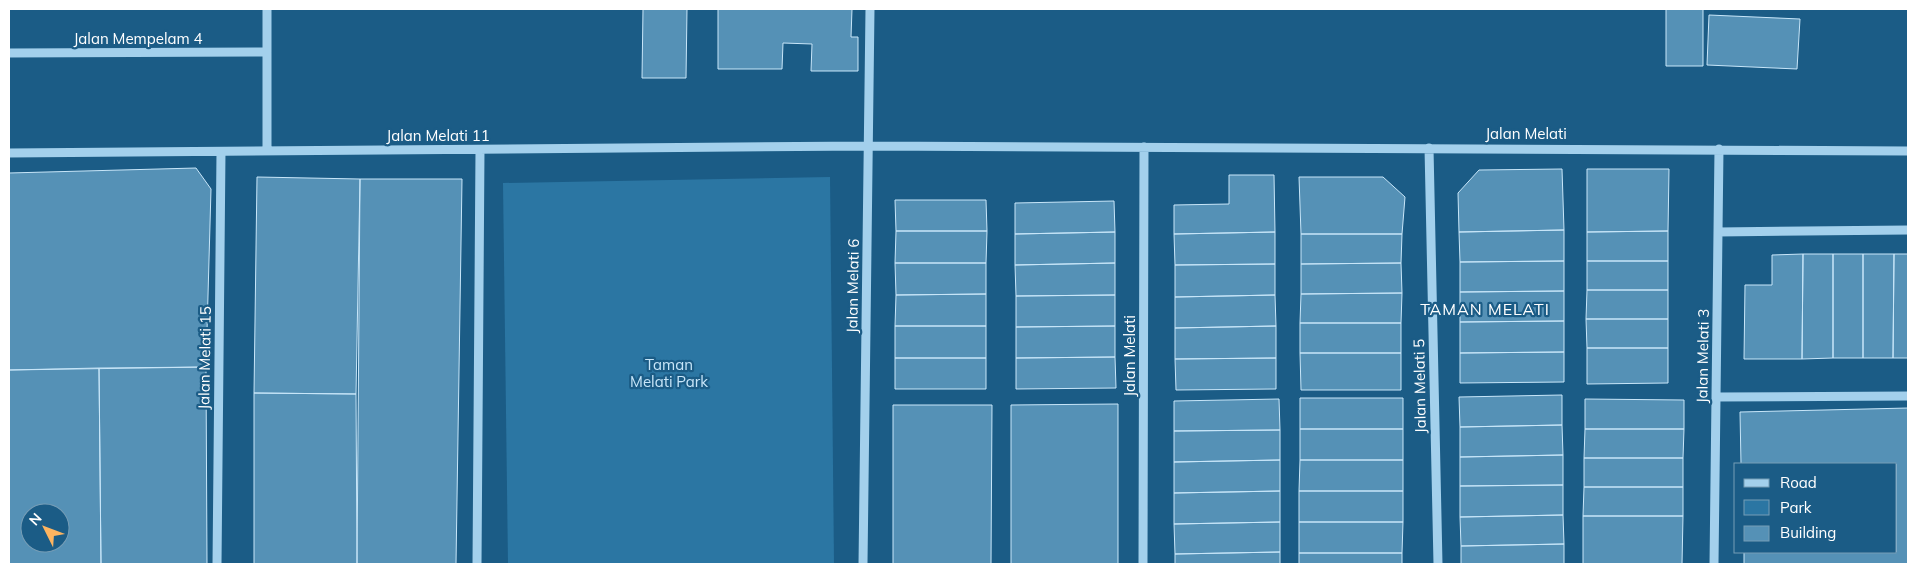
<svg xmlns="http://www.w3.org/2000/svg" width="1917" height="573" font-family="Mulish,sans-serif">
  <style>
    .green { fill: #2b76a3 }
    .building { fill: #5591b6; stroke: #c8e6f9; fill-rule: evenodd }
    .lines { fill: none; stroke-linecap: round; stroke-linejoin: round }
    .minor { stroke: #a3d0ec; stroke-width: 9 }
    .labels { text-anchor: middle; stroke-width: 4.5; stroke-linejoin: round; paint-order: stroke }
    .street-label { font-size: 15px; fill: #fff; stroke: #1b5c86 }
    .park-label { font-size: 15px; fill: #c8e6f9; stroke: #1b5c86 }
    .neighbourhood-label { font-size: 16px; letter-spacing: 1px; fill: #fff; stroke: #1b5c86 }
  </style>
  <rect width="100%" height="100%" fill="#1b5c86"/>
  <path class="green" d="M830 177 834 564H508L503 183Z"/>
  <path class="building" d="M643 9H687L686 78H642Z
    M718 9H852L851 37H858V71H811L812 44 783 43 782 69H718Z
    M1666 9H1703V66H1666Z
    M1709 15 1800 19 1797 69 1707 65Z
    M196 168 211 189 206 367 9 370V173Z
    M1562 169 1564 230 1459 232 1458 193 1479 170Z
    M1587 169H1669L1668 231 1587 232Z
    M1229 175H1274L1275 232 1174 234V205L1229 204Z
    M257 177 360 179 356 394 254 393Z
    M1299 177H1383L1405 197 1402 234H1301Z
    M360 179H462L456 564H357Z
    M895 200H986L987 231H896Z
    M1114 201 1115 232 1015 234V203Z
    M1564 230V261L1460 262 1459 232Z
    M896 231H987L986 263H895Z
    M1668 231V261H1587V232Z
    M1115 232V263L1015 265V234Z
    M1275 232V264L1175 265 1174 234Z
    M1301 234H1402L1401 263 1301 264Z
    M1803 254H1833V358L1802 359Z
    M1803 254 1802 359H1744L1745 285H1772V255Z
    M1833 254H1863V358H1833Z
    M1863 254H1894L1893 358H1863Z
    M1894 254H1908V358H1893Z
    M1564 261V291L1460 292V262Z
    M1587 261H1668V290H1587Z
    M895 263H986V294L896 295Z
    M1115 263V295L1016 296 1015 265Z
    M1401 263 1402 293 1301 294V264Z
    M1275 264V295L1175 297V265Z
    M1587 290H1668V319H1586Z
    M1564 291V321L1460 322V292Z
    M1402 293 1401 323H1300L1301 294Z
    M986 294V326H895L896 295Z
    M1115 295V326L1016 327V296Z
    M1275 295 1276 326 1175 328V297Z
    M1586 319H1668V348H1587Z
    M1564 321V352L1460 353V322Z
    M1300 323H1401V353H1300Z
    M895 326H986V358H895Z
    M1115 326V357L1016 358V327Z
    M1276 326V358L1175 359V328Z
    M1587 348H1668V383L1587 384Z
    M1564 352V382L1460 383V353Z
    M1300 353H1401V390H1301Z
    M1115 357 1116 388 1016 389V358Z
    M895 358H986V389H895Z
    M1276 358V389L1176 390 1175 359Z
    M206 367 207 564H101L99 368Z
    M99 368 101 564H9V370ZM30 513H60V543H30Z
    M254 393 356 394 357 564H254Z
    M1562 395V425L1460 427 1459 397Z
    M1300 398H1403V429H1300Z
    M1279 399 1280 430 1174 431V401Z
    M1585 399 1684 400V429H1585Z
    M1118 404V564H1011V405Z
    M893 405H992L991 564H893Z
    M1908 408V564H1744V552H1896V464H1741L1740 412Z
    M1562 425 1563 455 1460 457V427Z
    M1300 429H1403V460H1300Z
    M1585 429H1684L1683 458H1584Z
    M1280 430V460L1174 462V431Z
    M1563 455V485L1460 486V457Z
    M1584 458H1683V487H1584Z
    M1280 460V491L1174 493V462Z
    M1300 460H1403V491H1299Z
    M1563 485V515L1460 517V486Z
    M1584 487H1683V516H1583Z
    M1280 491V522L1174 524V493Z
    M1299 491H1403V522H1299Z
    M1563 515 1564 544 1461 546 1460 517Z
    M1583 516H1683L1682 564H1583Z
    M1280 522V552L1175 554 1174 524Z
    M1299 522H1403L1402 553H1299Z
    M1564 544V564H1461V546Z
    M1280 552V564H1175V554Z
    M1299 553H1402V564H1299Z"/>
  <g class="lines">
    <path class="minor" d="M267 9V151
      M9 53 267 52
      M1429 148 1438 564
      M9 153 868 146 1908 151
      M1718 232 1908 230
      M1716 397 1908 396
      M217 564 221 152
      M477 564 480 150
      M863 564 870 9
      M1143 564 1144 147
      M1714 564 1719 149"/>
  </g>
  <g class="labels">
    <g class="street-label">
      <text x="138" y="44">Jalan Mempelam 4</text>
      <text x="1526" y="139">Jalan Melati</text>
      <text x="438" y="141">Jalan Melati 11</text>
      <text transform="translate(853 286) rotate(-89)" y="5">Jalan Melati 6</text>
      <text transform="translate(1130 356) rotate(-90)" y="5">Jalan Melati</text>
      <text transform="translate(1703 356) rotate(-89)" y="5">Jalan Melati 3</text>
      <text transform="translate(205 358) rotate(-89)" y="5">Jalan Melati 15</text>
      <text transform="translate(1420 386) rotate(-91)" y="5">Jalan Melati 5</text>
    </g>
    <g class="park-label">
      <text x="669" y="370">Taman<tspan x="669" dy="17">Melati Park</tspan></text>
    </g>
    <g class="neighbourhood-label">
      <text x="1485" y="315">TAMAN MELATI</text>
    </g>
  </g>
  <rect width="1917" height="573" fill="none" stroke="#ffffff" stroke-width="20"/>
  <rect x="1734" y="463" width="162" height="90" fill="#1b5c86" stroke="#769db6"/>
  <rect x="1744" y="479" width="25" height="8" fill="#a3d0ec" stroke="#769db6"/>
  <text x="1780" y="488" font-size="15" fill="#ffffff">Road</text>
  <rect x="1744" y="500" width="25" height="15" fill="#2b76a3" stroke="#769db6"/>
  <text x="1780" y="513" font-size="15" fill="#ffffff">Park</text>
  <rect x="1744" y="526" width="25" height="15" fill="#5591b6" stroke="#769db6"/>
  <text x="1780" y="538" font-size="15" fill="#ffffff">Building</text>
  <g transform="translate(45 528) rotate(312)"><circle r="24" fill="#1b5c86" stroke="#769db6"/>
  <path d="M0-4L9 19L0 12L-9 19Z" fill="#fdb460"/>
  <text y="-8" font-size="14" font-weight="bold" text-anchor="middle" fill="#ffffff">N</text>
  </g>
</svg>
